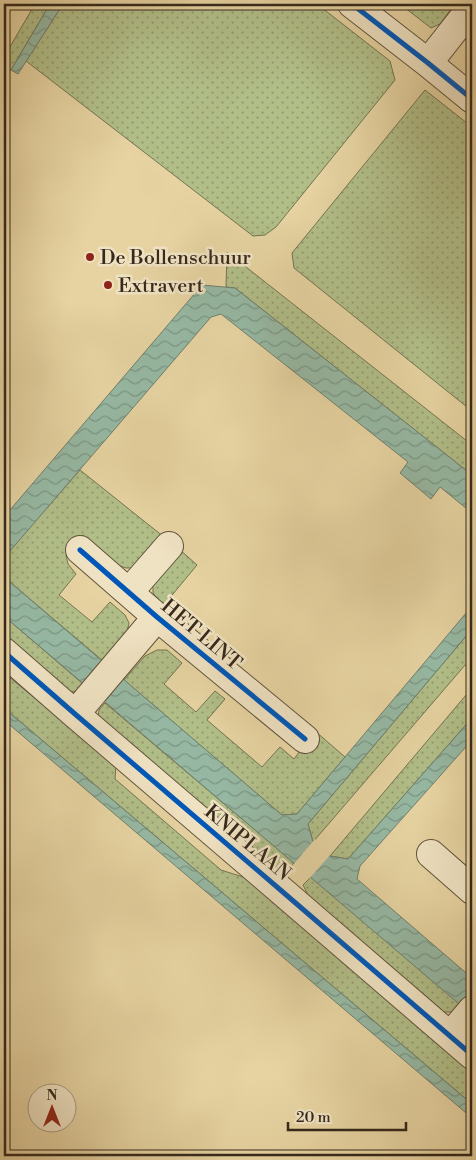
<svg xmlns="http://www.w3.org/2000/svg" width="476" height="1160" font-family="'Libre Bodoni',serif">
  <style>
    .grass { fill: url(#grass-dots); stroke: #747452 }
    .water { fill: url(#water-waves); stroke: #707f6d }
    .pier { fill: #e6d3a1 }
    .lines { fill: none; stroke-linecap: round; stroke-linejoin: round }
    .minor-casing { stroke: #62543e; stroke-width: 30 }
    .minor { stroke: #efe2c2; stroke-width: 28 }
    .cycleway-casing { stroke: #efe2c2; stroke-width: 8 }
    .cycleway { stroke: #0057b8; stroke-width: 5 }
    .poi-dot { fill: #8f2418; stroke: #efe2c2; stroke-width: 2 }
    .labels { text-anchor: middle; stroke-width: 5; stroke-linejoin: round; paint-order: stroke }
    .poi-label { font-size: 20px; fill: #36291d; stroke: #efe2c2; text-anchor: start }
    .street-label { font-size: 20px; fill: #36291d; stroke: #efe2c2 }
  </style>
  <defs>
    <pattern id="grass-dots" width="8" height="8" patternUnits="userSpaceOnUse" patternTransform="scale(1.25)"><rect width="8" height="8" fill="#b1be88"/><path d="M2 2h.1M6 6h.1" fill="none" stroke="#919a6f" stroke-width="1.8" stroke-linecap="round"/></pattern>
    <pattern id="water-waves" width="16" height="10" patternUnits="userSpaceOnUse" patternTransform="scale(1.25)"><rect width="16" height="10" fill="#96b8a3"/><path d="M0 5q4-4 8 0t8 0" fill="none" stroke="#7b9684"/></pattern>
  </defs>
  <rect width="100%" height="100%" fill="#e6d3a1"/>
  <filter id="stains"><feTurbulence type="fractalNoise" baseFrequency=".004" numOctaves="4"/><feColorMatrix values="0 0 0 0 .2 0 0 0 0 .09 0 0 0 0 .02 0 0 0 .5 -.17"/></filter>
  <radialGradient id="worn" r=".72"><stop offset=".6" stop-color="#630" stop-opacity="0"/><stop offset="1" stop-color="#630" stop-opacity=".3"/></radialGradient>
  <path class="grass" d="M35 4H50L11 70 4 68V57Z
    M63 4H317L390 61 395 80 276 227 265 235 253 236 26 61Z
    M400 4H443L451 9 440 24 431 28Z
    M425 90 472 127V411L294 268 292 253Z
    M227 252 472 445V475L235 288 226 287Z
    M80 470 164 537 134 568H126L120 566 83 535 66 555 68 564 76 574 59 595 92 622 110 602 125 615 129 623 127 634 103 661 4 577V557Z
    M178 548 197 565 163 606 153 593V583Z
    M4 616 83 684 77 691 70 692 4 635Z
    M472 629V657L313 842 308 824Z
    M157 650H167L182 663 164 684 196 712 215 691 225 699 207 720 262 767 280 747 294 759 315 731 345 757 297 814 282 815 124 680 145 656Z
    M4 673 116 764 115 779 221 870 246 878 263 887 472 1073V1104L4 708Z
    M472 688V718L348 859 330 856Z
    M105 703 294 863 287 872 280 871 98 718 99 710Z
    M311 877 459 1003 452 1012H444L308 895 303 885Z"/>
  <path class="water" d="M50 4H63L18 74 11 70Z
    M202 285 235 288 472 475V513L440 487 431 499 400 473 408 462 221 314 211 317 4 558V517Z
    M4 577 282 815 297 814 472 606V629L308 824 313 842 330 856 348 859 472 718V740L360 866 357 879 472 978V1015L4 616Z
    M4 708 472 1104V1118L4 720Z"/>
  <path class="pier" d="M315 839 331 854 309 879 293 865Z"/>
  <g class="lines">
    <g class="minor-casing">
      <path id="minor" d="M352 4 428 63 472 99
        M428 63 472 7
        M80 550 157 617 305 739
        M129 592 169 546
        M4 652 75 714 284 893 472 1055
        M75 714 157 617
        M431 854 472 890
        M450 1036 472 1010"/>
    </g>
    <use href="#minor" class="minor"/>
    <g class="cycleway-casing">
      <path id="cycleway" d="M352 4 428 63 472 99
        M80 550 157 617 305 739
        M4 652 75 714 284 893 472 1055"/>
    </g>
    <use href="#cycleway" class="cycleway"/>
  </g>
  <g class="poi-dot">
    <circle cx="90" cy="257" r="5"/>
    <circle cx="108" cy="285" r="5"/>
  </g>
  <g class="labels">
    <g class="poi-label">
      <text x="100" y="264">De Bollenschuur</text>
      <text x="118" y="292">Extravert</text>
    </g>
    <g class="street-label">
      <text transform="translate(202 634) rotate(40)" y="7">HET LINT</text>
      <text transform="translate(248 842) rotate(40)" y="7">KNIPLAAN</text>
    </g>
  </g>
  <rect width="476" height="1160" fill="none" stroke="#e6d3a1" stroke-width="20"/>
  <rect x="5" y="5" width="466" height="1150" fill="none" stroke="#36291d" stroke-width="2.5"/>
  <rect x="10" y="10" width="456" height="1140" fill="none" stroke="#36291d"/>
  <g transform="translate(52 1108)"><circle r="24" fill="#efe2c2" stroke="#a59880"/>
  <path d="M0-4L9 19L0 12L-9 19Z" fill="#8f2418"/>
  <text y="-8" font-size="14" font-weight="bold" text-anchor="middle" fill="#36291d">N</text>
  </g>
  <path d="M288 1122v8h118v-8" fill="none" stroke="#36291d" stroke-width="2.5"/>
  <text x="296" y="1122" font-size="15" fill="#36291d" stroke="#efe2c2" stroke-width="4" paint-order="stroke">20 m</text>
  <rect width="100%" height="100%" filter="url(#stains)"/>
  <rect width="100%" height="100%" fill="url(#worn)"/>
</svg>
